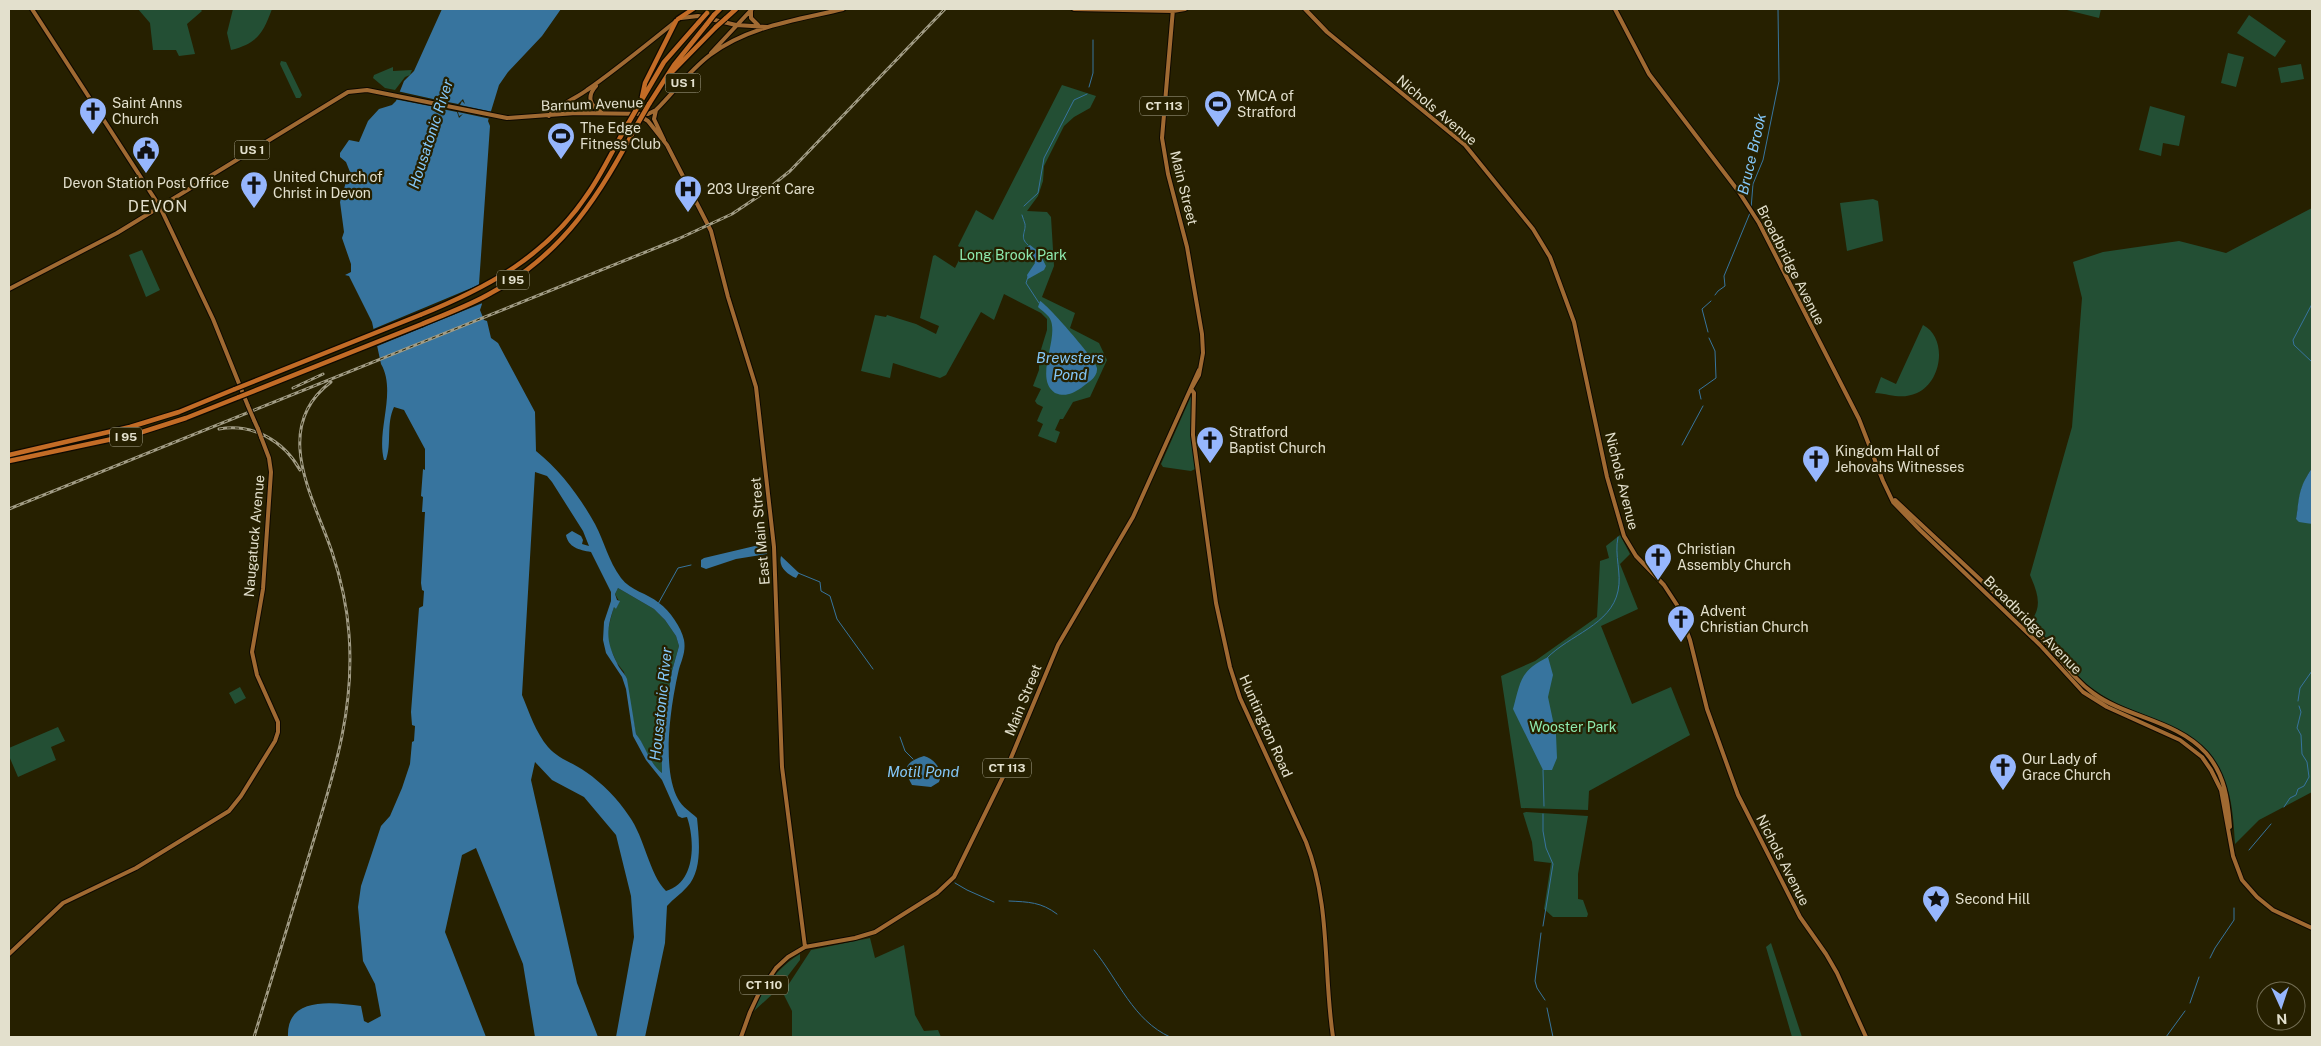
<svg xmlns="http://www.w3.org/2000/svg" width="2321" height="1046" font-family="'Public Sans',sans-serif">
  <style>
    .green { fill: #234f34 }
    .water { fill: #37749e; fill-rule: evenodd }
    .pier { fill: #262000 }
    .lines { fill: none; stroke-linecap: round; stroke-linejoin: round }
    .stream { stroke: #37749e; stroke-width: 1 }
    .major-casing { stroke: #0e0900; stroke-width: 6 }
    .highway-casing { stroke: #0e0900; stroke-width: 7 }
    .major { stroke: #a06a32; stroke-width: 4 }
    .highway { stroke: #c36c26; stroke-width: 4.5 }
    .rail-casing { stroke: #a19c85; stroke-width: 3 }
    .rail { stroke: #262000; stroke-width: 1; stroke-dasharray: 4; stroke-linecap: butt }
    .major-bridge-casing { stroke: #0e0900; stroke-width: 6; stroke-linecap: butt }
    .highway-bridge-casing { stroke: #0e0900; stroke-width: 7; stroke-linecap: butt }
    .major-bridge { stroke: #a06a32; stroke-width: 4 }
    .highway-bridge { stroke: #c36c26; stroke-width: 4.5 }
    .labels { text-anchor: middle; stroke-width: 4.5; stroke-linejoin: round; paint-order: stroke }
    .shield { fill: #262000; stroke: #aaa690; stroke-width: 1 }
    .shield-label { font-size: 12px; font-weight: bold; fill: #e3e0cd }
    .poi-label { font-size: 14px; fill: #e3e0cd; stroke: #262000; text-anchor: start }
    .street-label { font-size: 14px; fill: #e3e0cd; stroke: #262000 }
    .park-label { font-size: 14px; fill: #8eeaae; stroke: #262000 }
    .water-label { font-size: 15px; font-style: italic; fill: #84c7f8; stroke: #262000 }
    .quarter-label { font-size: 16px; letter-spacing: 1px; fill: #e3e0cd; stroke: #262000 }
  </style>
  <rect width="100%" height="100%" fill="#262000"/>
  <path class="green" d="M138 9H200L202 11 187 24 195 54 179 56 176 50H153L150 23Z
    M233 9H272C263 33 258 43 231 50L227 33Z
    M2063 9H2101L2099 18Z
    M2249 15 2286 41 2275 57 2237 33Z
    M2228 53 2244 57 2236 87 2221 83Z
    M281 61 286 62 302 95 300 98H296L280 64Z
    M2301 64 2304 79 2281 83 2278 68Z
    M393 67V71L412 70 410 75 405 77 395 90 385 88 373 78 374 75Z
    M1062 85 1096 96 1090 108 1074 117 1064 126 1044 166 1043 181 1038 196 1027 211 1047 212 1051 217 1054 266 1042 297 1075 313 1070 328 1099 343 1107 360 1090 397 1073 402 1063 419H1060L1055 430 1060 432 1056 443 1038 436 1043 424 1037 421 1043 407 1037 404 1035 401 1041 389 1033 386 1039 370V356L1047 330V319L1041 313 1004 294 994 320 981 312 946 375 940 378 893 363 890 378 861 371 875 315 886 317 887 315 916 324 936 334 939 326 920 318 933 256 935 255 955 268 964 250 958 246 976 210 993 220Z
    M2150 106 2185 116 2179 146 2163 143 2161 156 2139 150Z
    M1873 199 1878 201 1883 241 1847 251 1840 203Z
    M2312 208V468C2299 487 2300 497 2296 519L2312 524V792L2259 820 2235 844C2234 828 2233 810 2229 794 2218 750 2186 733 2147 716 2130 709 2111 702 2096 691 2078 680 2068 662 2054 647 2046 638 2037 631 2029 623 2044 607 2037 592 2030 575L2072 427 2082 298 2073 262 2103 252 2179 241 2226 253Z
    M142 250 160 290 146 297 129 255Z
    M1923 325C1948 338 1942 382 1917 393 1901 400 1891 394 1875 393L1881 377 1896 384Z
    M1192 394 1191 424 1195 469 1191 471 1163 467 1161 464Z
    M1620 535 1630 554 1620 564 1638 609 1601 626 1632 704 1671 687 1690 735 1589 791 1588 810 1521 808 1501 676 1535 661 1597 617 1600 561 1609 558 1606 546Z
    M618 588 654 609 665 620 676 636 679 646 672 671 661 740 662 773C649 763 646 747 636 734L624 672 617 663 607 641V633L614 606 616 609 619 601 615 594Z
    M240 687 246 698 235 704 229 693Z
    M58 727 65 741 51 747 56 760 18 777 9 756V748Z
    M1526 812 1588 816 1578 874V899L1583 900 1588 914 1587 917H1553L1544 909 1551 863 1534 861 1532 842 1523 813Z
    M870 938 875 958 904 945 915 1015 924 1031 938 1030 941 1037H792V1011L783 993 811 950Z
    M1771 943 1802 1037H1792L1766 947Z
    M800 954V960L777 990 754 1011C763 988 778 967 800 954Z"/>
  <path class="water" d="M442 9H561L542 36 508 72 499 85 488 121 490 126 479 284 482 304 480 310 484 320 487 321 491 338 498 343 535 412 536 451C560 470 580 497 595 524 605 543 608 560 621 578 631 591 647 593 659 603 670 611 681 627 684 640 686 651 682 659 679 669 671 703 661 768 678 799 682 807 691 812 697 818 699 838 703 871 687 887 681 894 673 899 667 906L665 943 645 1037H616L634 937 631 896 616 835 584 797 552 780 535 762 531 780 577 983 598 1037H535L523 964 476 848 462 855 445 932 486 1037H288C286 996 332 1002 361 1006L364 1021 368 1023 381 1016 375 984 363 961 358 907 361 886 381 826 390 816 402 788 410 764 412 742 414 741 415 726 412 725 411 712 419 608 423 606 424 591 422 590 421 583 425 512H422L423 497 421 496 423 469 425 470V449L404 410 394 407C386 424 392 443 386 460H384C376 430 397 392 381 364L372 322 349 276 345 275 351 272V264L342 238 344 232 340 202 346 182 352 177 346 162 340 157V153L349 140 359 142 368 121 379 109 392 105 396 101 404 81 414 71ZM535 472 547 476 552 482 583 531 589 546 582 544 583 540 581 536 572 531 566 535C568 547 579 550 591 552L611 592V601L604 622 603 640 606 653 622 677 626 689 633 736 646 760 662 780 678 816 682 818 687 817C695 840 696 883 666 891 649 874 645 838 629 816 618 799 602 783 586 772 574 763 558 759 548 747 536 733 529 712 522 695ZM618 588 654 609 665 620 676 636 679 646 672 671 661 740 662 773C649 763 646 746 636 734L627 679C624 672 619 669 617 663 606 641 606 631 614 607L616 609 620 601 617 600 615 594Z
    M1030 245 1039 252 1046 266 1044 270 1028 279 1027 275 1035 263 1033 257 1024 249Z
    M1040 301C1046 303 1097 361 1097 368 1098 378 1087 383 1081 388 1072 394 1065 397 1055 393 1034 379 1058 341 1051 321 1049 315 1042 311 1038 307Z
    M2312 468V524L2299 522 2296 519C2300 495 2298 489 2312 468Z
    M759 545H764L768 548 767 554 736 559 706 569 701 567V560L704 558Z
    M781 556 799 573 796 578C787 574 778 567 781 556Z
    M1548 657 1553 675 1548 697 1556 735 1557 758 1552 770H1543L1513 709C1521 680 1520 671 1548 657Z
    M924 756C935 759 944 771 939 782L931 787 912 785C902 767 906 762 924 756Z"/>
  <path class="pier" d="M397 91 442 101 441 97 437 98 441 95 443 101 458 104 463 99 465 104 462 101 460 105 493 112 491 119 458 112 459 116 463 114 459 118 457 112 442 109 437 113 435 109 438 112 440 108 394 99Z
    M481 284 485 302 375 347 371 330Z"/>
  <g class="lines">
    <path class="stream" d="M1089 87 1093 73V40
      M1024 206 1038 193 1044 158 1074 100 1087 94
      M1751 209 1753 184 1763 160 1779 81 1778 9
      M1022 215C1023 218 1024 221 1025 224 1026 233 1019 237 1028 245
      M1028 277 1026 283 1039 303
      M1715 295 1718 291 1725 286 1724 276 1750 213
      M2312 304 2293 340 2294 345 2312 362
      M1708 332 1702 309 1711 301
      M1701 399 1699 390 1716 378 1715 351 1709 338
      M1682 445 1703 406
      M798 573 820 582 821 591 830 596 837 619 873 669
      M658 604 678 568 691 565
      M1547 658C1569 635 1611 625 1618 591 1622 573 1614 556 1618 537
      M2298 701 2300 688 2312 671
      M900 737 905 751 913 759
      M1543 770 1544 806
      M2284 807 2290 798 2296 795 2298 789 2304 786 2309 777 2307 762 2302 754 2301 735 2297 728 2301 712 2299 706
      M2249 850 2271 824
      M955 883 967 890 994 902
      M1009 901C1029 902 1041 902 1057 914
      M1543 926 1553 864 1546 848 1543 831V814
      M1541 933 1535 981 1537 988 1545 1000
      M1094 950C1119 981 1133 1020 1170 1037
      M2210 958 2215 948 2234 920V908
      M2190 1003 2199 977
      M1547 1008 1553 1037
      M2166 1037 2185 1011"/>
    <g class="major-casing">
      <path id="major" d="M32 9 160 207 213 319 248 406
        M1074 9 1173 11 1185 9
        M1173 9 1162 138 1168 174 1187 247 1202 334 1203 353 1199 375 1191 389
        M1305 9 1327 32 1465 145 1533 229 1550 257 1574 322 1607 477 1624 536 1636 556 1664 585 1677 605 1690 640 1707 709 1738 795 1800 917 1826 954 1837 973 1866 1037
        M1615 9 1649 74 1739 192 1759 223 1859 419 1883 481 1893 502 1920 530 2040 645 2083 692 2107 707 2180 740 2202 757 2211 770 2221 790 2233 856 2242 880 2257 897 2273 910 2312 928
        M751 10V18L758 25
        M681 18 698 16 736 25 767 27
        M711 53 752 9
        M596 86C587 96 589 105 601 112
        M656 110 654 119 664 140
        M549 116C554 108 578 97 587 90 617 69 646 45 675 22
        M640 116 648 121 667 145 711 231 728 297 756 387 774 547 782 767 805 947
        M9 289 117 233 348 92 367 90 507 118 576 113 648 114 656 110C674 92 690 70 710 55 748 26 797 20 843 9
        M1191 389 1194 393 1193 435 1207 538 1216 603 1230 667 1240 698 1306 842C1331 906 1323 971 1333 1037
        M254 420 258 429
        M1895 500C1944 546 1993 591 2041 637 2059 655 2072 678 2093 693 2127 718 2176 720 2206 753 2225 775 2228 800 2230 827
        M9 954 63 903 136 868 229 811 241 796 275 741 278 732V722L257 675 252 652 263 589 271 472 269 458 261 437
        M741 1037 750 1012 759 993 776 968 788 957 805 947 855 938 875 932 937 893 954 877 1003 777 1058 645 1133 517 1199 370"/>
    </g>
    <g class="highway-casing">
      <path id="highway" d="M714 15 720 9
        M678 19 693 9
        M725 19 736 9
        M671 73 716 27
        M642 97 645 83 676 21
        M640 103 664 62 699 22
        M649 104 674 65 707 24
        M420 315C489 287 547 256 589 192 604 170 615 145 629 122
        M422 324C445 314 469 306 491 293 565 253 600 194 638 123
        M9 455 130 427 179 412 235 389
        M9 461 136 434 186 418 239 397"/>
    </g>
    <use href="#major" class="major"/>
    <use href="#highway" class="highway"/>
    <g class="rail-casing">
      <path id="rail" d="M293 388 323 374
        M219 429C253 423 284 441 300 470
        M9 509 678 239 732 214 759 196 790 171 945 9
        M254 1037C273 974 292 911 311 849 333 776 355 711 349 634 347 606 341 579 332 552 314 498 270 428 331 382"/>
    </g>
    <use href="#rail" class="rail"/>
    <g class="major-bridge-casing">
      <path id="major-bridge" d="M248 406 254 420
        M258 429 261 437"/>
    </g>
    <g class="highway-bridge-casing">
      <path id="highway-bridge" d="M699 22 707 13
        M707 24 714 15
        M716 27 725 19
        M629 122 640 103
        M638 123 649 104
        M235 389 420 315
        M239 397 422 324"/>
    </g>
    <use href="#major-bridge" class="major-bridge"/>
    <use href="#highway-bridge" class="highway-bridge"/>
  </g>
  <defs>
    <g id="stadium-pin" transform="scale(1.4375)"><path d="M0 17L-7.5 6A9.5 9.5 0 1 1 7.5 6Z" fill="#96b6fd" stroke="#262000"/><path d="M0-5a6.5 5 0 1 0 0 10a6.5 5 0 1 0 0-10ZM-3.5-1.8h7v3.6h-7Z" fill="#111"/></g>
    <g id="church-pin" transform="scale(1.4375)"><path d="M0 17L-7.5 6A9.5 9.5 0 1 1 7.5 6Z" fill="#96b6fd" stroke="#262000"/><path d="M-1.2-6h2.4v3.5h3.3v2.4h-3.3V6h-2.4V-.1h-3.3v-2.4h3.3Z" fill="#111"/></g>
    <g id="civic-pin" transform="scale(1.4375)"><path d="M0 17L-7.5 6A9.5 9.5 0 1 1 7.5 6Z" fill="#96b6fd" stroke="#262000"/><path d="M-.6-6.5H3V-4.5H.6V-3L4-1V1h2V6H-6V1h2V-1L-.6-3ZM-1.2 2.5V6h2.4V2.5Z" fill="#111"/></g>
    <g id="hospital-pin" transform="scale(1.4375)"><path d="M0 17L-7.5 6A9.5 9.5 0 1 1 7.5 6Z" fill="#96b6fd" stroke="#262000"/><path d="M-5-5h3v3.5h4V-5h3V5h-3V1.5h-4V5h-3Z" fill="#111"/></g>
    <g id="sight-pin" transform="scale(1.4375)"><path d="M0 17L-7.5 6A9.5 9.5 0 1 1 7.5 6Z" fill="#96b6fd" stroke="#262000"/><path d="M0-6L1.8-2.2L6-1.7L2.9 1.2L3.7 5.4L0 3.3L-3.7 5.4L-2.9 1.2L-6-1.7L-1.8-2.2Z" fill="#111"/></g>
  </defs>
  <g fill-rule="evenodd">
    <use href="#stadium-pin" x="1218" y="104"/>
    <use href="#church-pin" x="93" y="111"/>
    <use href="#stadium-pin" x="561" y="136"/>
    <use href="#civic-pin" x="146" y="150"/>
    <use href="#church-pin" x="254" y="185"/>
    <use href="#hospital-pin" x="688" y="189"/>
    <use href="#church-pin" x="1210" y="440"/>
    <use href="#church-pin" x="1816" y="459"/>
    <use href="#church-pin" x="1658" y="557"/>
    <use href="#church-pin" x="1681" y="619"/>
    <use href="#church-pin" x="2003" y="767"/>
    <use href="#sight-pin" x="1936" y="899"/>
  </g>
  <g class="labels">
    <g class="shield">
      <rect x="665.5" y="73.5" width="35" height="19" rx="4"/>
      <rect x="1140" y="96.5" width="48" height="19" rx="4"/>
      <rect x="234.5" y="140.5" width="35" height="19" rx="4"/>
      <rect x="497" y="270.5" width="32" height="19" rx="4"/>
      <rect x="110" y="427.5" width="32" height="19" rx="4"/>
      <rect x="983" y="758.5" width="48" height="19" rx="4"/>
      <rect x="740" y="975.5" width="48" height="19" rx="4"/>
    </g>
    <g class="shield-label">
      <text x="683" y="87">US 1</text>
      <text x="1164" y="110">CT 113</text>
      <text x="252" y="154">US 1</text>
      <text x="513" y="284">I 95</text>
      <text x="126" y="441">I 95</text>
      <text x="1007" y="772">CT 113</text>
      <text x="764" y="989">CT 110</text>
    </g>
    <g class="poi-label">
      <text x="1237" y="101">YMCA of<tspan x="1237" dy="16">Stratford</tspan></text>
      <text x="112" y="108">Saint Anns<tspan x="112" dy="16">Church</tspan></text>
      <text x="580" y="133">The Edge<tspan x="580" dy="16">Fitness Club</tspan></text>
      <text x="273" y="182">United Church of<tspan x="273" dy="16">Christ in Devon</tspan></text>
      <text x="146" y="188" text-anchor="middle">Devon Station Post Office</text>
      <text x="707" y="194">203 Urgent Care</text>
      <text x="1229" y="437">Stratford<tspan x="1229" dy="16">Baptist Church</tspan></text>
      <text x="1835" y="456">Kingdom Hall of<tspan x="1835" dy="16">Jehovahs Witnesses</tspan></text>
      <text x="1677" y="554">Christian<tspan x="1677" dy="16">Assembly Church</tspan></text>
      <text x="1700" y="616">Advent<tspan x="1700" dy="16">Christian Church</tspan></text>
      <text x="2022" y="764">Our Lady of<tspan x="2022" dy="16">Grace Church</tspan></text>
      <text x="1955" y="904">Second Hill</text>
    </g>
    <g class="street-label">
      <text transform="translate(592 104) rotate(-2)" y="5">Barnum Avenue</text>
      <text transform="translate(1437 110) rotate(40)" y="5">Nichols Avenue</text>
      <text transform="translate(1184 188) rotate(76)" y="5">Main Street</text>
      <text transform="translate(1791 265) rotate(63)" y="5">Broadbridge Avenue</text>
      <text transform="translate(1622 481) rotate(76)" y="5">Nichols Avenue</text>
      <text transform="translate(760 531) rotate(-95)" y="5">East Main Street</text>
      <text transform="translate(254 536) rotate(-85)" y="5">Naugatuck Avenue</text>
      <text transform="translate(2033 625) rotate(45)" y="5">Broadbridge Avenue</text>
      <text transform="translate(1023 700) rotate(-68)" y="5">Main Street</text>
      <text transform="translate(1266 726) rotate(66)" y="5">Huntington Road</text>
      <text transform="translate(1783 860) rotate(63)" y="5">Nichols Avenue</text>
    </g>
    <g class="park-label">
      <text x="1013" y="260">Long Brook Park</text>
      <text x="1573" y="732">Wooster Park</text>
    </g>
    <g class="water-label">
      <text transform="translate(431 134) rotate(-72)" y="5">Housatonic River</text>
      <text transform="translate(1752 154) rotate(-77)" y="5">Bruce Brook</text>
      <text x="1070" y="363">Brewsters<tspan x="1070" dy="17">Pond</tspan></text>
      <text transform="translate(661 704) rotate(-84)" y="5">Housatonic River</text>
      <text x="923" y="777">Motil Pond</text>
    </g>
    <g class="quarter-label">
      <text x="158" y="212">DEVON</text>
    </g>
  </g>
  <rect width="2321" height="1046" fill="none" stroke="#e3e0cd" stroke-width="20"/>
  <g transform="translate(2281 1006) rotate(177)"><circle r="24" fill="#262000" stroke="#726d52"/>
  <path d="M0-4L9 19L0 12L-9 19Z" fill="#96b6fd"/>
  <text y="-8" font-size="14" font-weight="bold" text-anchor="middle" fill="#e3e0cd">N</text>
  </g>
</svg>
